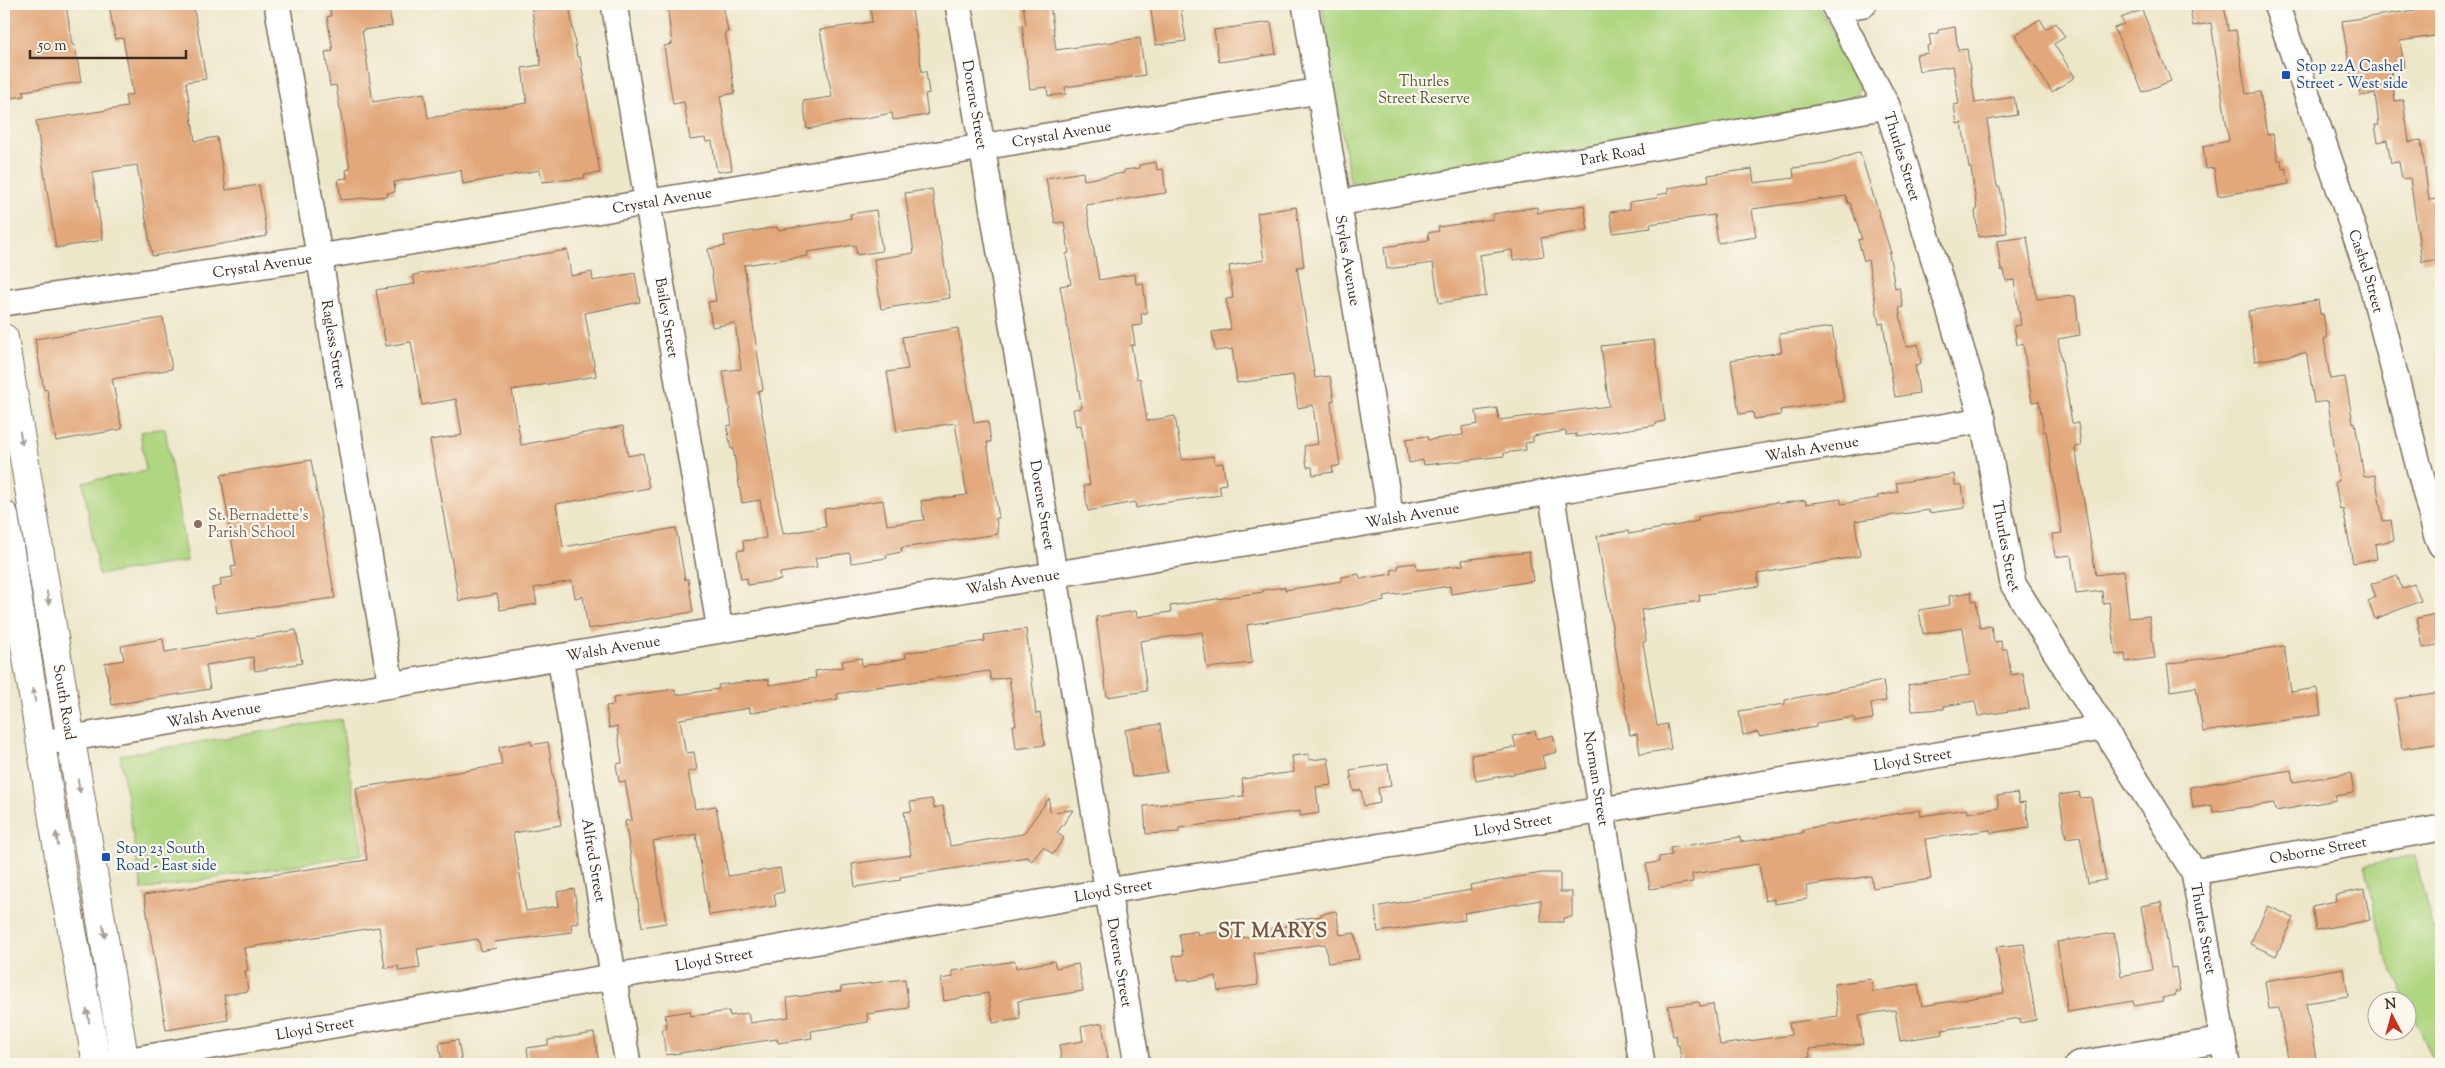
<svg xmlns="http://www.w3.org/2000/svg" width="2445" height="1068" font-family="'Sorts Mill Goudy',serif">
  <style>
    .green { fill: #afd681; stroke: #758050 }
    .building { fill: #e2a77a }
    .lines { fill: none; stroke-linecap: round; stroke-linejoin: round }
    .minor-casing { stroke: #796c5a; stroke-width: 28 }
    .highway-casing { stroke: #796c5a; stroke-width: 30 }
    .minor { stroke: #fff; stroke-width: 25 }
    .highway { stroke: #fff; stroke-width: 28 }
    .oneway { fill: #a79f9a }
    .transit-dot { fill: #1a4fb4; stroke: #fbf7ec; stroke-width: 2 }
    .education-dot { fill: #8d6e63; stroke: #fbf7ec; stroke-width: 2 }
    .labels { text-anchor: middle; stroke-width: 4.5; stroke-linejoin: round; paint-order: stroke }
    .transit-label { font-size: 15px; fill: #164399; stroke: #fbf7ec; text-anchor: start }
    .park-label { font-size: 15px; fill: #585537; stroke: #fbf7ec }
    .street-label { font-size: 15px; fill: #3b2a1e; stroke: #fbf7ec }
    .education-label { font-size: 15px; fill: #785e54; stroke: #fbf7ec; text-anchor: start }
    .district-label { font-size: 20px; font-weight: bold; letter-spacing: 1px; fill: #75563e; stroke: #fbf7ec }
  </style>
  <rect width="100%" height="100%" fill="#fbf7ec"/>
  <filter id="ink" filterUnits="userSpaceOnUse"><feTurbulence type="fractalNoise" baseFrequency=".02" numOctaves="2"/><feDisplacementMap in="SourceGraphic" scale="10" xChannelSelector="R" yChannelSelector="G"/><feConvolveMatrix kernelMatrix="1 2 1 2 8 2 1 2 1" color-interpolation-filters="sRGB"/></filter>
  <filter id="wash" filterUnits="userSpaceOnUse"><feTurbulence type="fractalNoise" baseFrequency=".0096" numOctaves="4" result="noise"/><feDisplacementMap in="SourceGraphic" scale="20" xChannelSelector="R" yChannelSelector="G"/><feGaussianBlur stdDeviation="1.12" result="paint"/><feColorMatrix in="noise" values="0 0 0 0 0 0 0 0 0 0 0 0 0 0 0 0 0 1.4 0 .05"/><feComposite in="paint" operator="in"/></filter>
  <g filter="url(#wash)">
    <rect width="100%" height="100%" fill="#ede7ca"/>
    <path class="green" d="M1322 4H1817L1862 84 1852 102 1371 186 1350 182Z
      M165 428 187 561 99 575 83 482 146 471 140 432Z
      M341 719 363 854 142 890 120 755Z
      M2415 856 2432 928 2441 932V1064H2435L2385 953 2365 865Z"/>
    <g id="blocks">
      <path class="building" d="M4 4H66L72 45H75L81 82 23 91 24 96 4 99Z
        M109 4H193L206 79 186 82 195 141 217 137 226 190 259 185 267 236 152 256 137 165 92 172 103 240 56 248 36 121 127 107 125 96 133 94 123 38 115 39Z
        M329 4H388L392 26 362 30 373 102 424 93 428 118 527 103 522 68 541 65 531 4H569L577 57H580L600 173 584 175 585 178 542 182 540 170 463 184 461 170 394 182 395 192 387 193 388 196 341 200 338 179 347 178 346 170 350 169 336 85 330 86 325 52 333 51 327 17 331 16Z
        M667 4H723L728 32H725L735 93 720 96 732 170 717 172 712 141 706 142 705 138 690 140 684 102 673 104 664 46 672 44Z
        M870 4H911L922 72 926 71 929 93 925 94 928 115 893 120 892 113 807 129 803 101 832 97 820 30 872 22Z
        M1035 4H1050L1056 50 1140 38 1145 75 1065 87 1066 94 1048 96 1047 87 1030 89 1022 25 1026 24 1023 5Z
        M1150 4H1180L1186 41 1156 45Z
        M2189 4H2224L2228 31 2236 30 2246 94 2260 92 2267 135 2273 134 2278 160H2281L2282 169 2286 168 2289 184 2218 196 2214 168 2206 169 2203 146 2229 141 2211 23 2193 26Z
        M2414 4H2441V35L2400 41 2404 67 2391 69 2395 101 2403 100 2409 142 2421 140 2429 200 2438 199 2441 221V259L2422 262 2410 178 2402 179 2399 162 2391 163 2387 140 2378 142 2375 125H2379L2375 94 2360 96 2356 75 2351 76 2342 21 2415 10Z
        M2142 10 2171 81 2143 92 2114 28 2124 24 2121 18Z
        M2040 19 2046 29 2056 23 2065 37 2054 44 2075 77 2052 92 2015 35Z
        M1271 22 1276 54 1219 62 1214 30Z
        M1955 27 1958 50 1967 49 1975 103 2014 97 2017 115 1987 120 1997 187H2000L2007 233 1978 237 1975 211 1977 210 1971 168H1969L1962 123 1957 124 1954 105 1959 104 1953 66 1919 71 1916 55 1928 53 1927 46 1931 45 1929 35 1938 33V30Z
        M1860 152 1891 253H1889L1895 288 1899 287 1903 307 1899 308 1906 347 1918 344 1921 364 1915 365 1919 393 1895 397 1883 323 1879 324 1868 260 1864 261 1858 240 1862 239 1850 203H1848L1846 196 1752 209 1756 237 1718 243 1714 215 1650 224 1651 228 1613 233 1610 212 1630 209 1629 202 1658 198 1657 195 1668 193V188L1709 181 1708 175 1752 169 1754 183 1794 178 1793 168 1826 164Z
        M1156 162 1157 170 1163 169 1166 193 1086 205 1099 280 1135 274 1136 284 1143 283 1147 313 1141 314 1142 325 1132 326 1135 345H1131L1137 379 1140 378 1147 421 1175 416 1182 460 1213 456 1215 464 1223 463 1226 484 1219 485 1221 495 1154 504 1136 508 1135 502 1088 511 1084 486 1090 485 1081 425 1076 426 1073 409 1082 408 1060 286 1071 284 1066 254 1069 253 1064 222 1055 223 1046 178 1083 172 1084 180 1124 173V170L1140 168 1139 165Z
        M932 189 950 298 881 309 874 259 914 253 905 193Z
        M1584 205 1588 230 1541 238 1544 256 1513 260 1512 250 1480 255 1486 296 1439 303 1433 263 1387 269 1384 247 1429 240 1428 233 1439 231 1438 227 1493 219V214L1537 207V213Z
        M1296 207 1304 266 1297 267 1315 378 1330 376 1334 400 1331 401 1333 421 1340 465 1332 467 1333 472 1313 475 1312 467H1307L1304 446 1318 444 1313 405 1298 408 1293 375 1237 383 1232 349 1215 351 1212 332 1231 329 1226 299 1233 298 1229 266 1264 260 1257 213Z
        M876 210 882 251 857 255 855 245 807 252 808 256 744 265 763 390 758 391 783 534 826 527 824 509 883 500 887 525 924 520 921 501 967 495 955 423 897 432 887 372 908 369 902 337 958 328 974 423 988 421 991 442H987L999 518H996L998 534 901 548 902 552 886 555 887 558 851 563 850 553 815 558 817 567 780 573 781 580 748 585 747 578 741 579 737 551 744 550 743 541 766 538 760 500 742 503 733 448 731 449 727 426 732 425 723 371 741 369 735 323 712 327 708 302 716 301 708 249 725 246 724 236 777 227 778 230 838 221 851 218 850 214Z
        M2027 237 2037 299 2075 296 2080 335 2058 339 2072 423H2078L2081 446 2075 447 2096 575 2124 571 2129 618 2149 616 2155 658 2126 662 2125 654 2116 655 2109 602 2103 603 2102 591 2076 594 2071 555 2055 557 2052 534 2062 533 2046 431 2044 432 2039 401 2032 402 2023 344 2017 345 2014 326 2021 325 2014 280 2006 281 2004 270H2001L1997 241Z
        M567 250 571 276 592 272 593 281 635 273 640 302 585 313 596 376 512 390 521 445 623 426 628 456 643 453 649 488 556 504 563 547 676 528 685 580 688 579 693 612 588 629 583 596 575 598 572 581 534 588 537 604 500 610 497 594 459 601 430 440 462 435 456 399 422 405 411 342 386 346 376 290 415 284 413 275Z
        M2318 300 2320 314H2323L2327 338 2324 339 2330 379 2345 377 2353 423 2355 422 2364 477 2375 475 2383 521 2391 520 2394 540 2375 544 2377 559 2353 563 2343 509 2340 510 2335 482 2339 481 2328 401 2314 403 2307 356 2305 353 2255 361 2248 311Z
        M163 318 172 369 112 379 122 429 56 441 47 389 44 390 35 339Z
        M1832 327 1844 401 1780 410 1781 415 1754 419 1753 412 1739 414 1731 360 1782 352 1779 334Z
        M1654 340 1665 421 1656 423V425L1576 437V434L1566 435V431L1533 436V442L1525 443 1526 450 1504 453V456L1424 465 1423 460 1409 463 1406 439 1427 436 1428 440 1463 435 1462 427 1478 424 1476 411 1497 408 1499 420 1609 406 1601 346Z
        M311 460 335 598 216 613 212 588 221 586 220 579 233 577 231 567 236 566 221 475Z
        M1954 474 1955 485H1962L1965 508 1929 513V510L1855 521 1860 556 1757 574 1759 586 1699 595 1700 601 1641 610 1646 641 1643 642 1657 726 1667 724 1671 749 1640 754 1637 734 1630 735 1597 536 1628 531 1629 534 1680 525 1698 521V517L1777 502 1778 504 1805 500 1806 504 1841 499V504L1878 498 1877 496 1898 492 1896 483Z
        M1529 552 1533 581 1451 594 1450 586 1384 596 1385 601 1247 625 1252 663 1207 668 1202 632 1140 641 1147 691 1107 697 1096 617 1136 611 1137 617 1171 612 1170 606 1263 592V590L1285 587V590L1342 581V577L1359 574 1360 579 1392 574 1391 570 1398 569V565L1416 563 1417 570 1430 569 1463 565 1462 560Z
        M2397 575 2402 589 2414 584 2421 601 2375 619 2368 601 2376 597 2371 584Z
        M1971 592 1972 601H1976L1980 628 1991 626 1994 642 2001 641 2002 649H2007L2011 675 2023 673 2029 708 1978 716 1975 701 1944 706V709L1912 711 1908 685 1970 675 1963 628 1923 634 1919 610 1950 605 1949 596Z
        M2441 613V644L2423 648 2417 618Z
        M1026 629 1036 714 1040 713 1045 745 1016 749 1013 725H1016L1009 677 991 680 989 671 883 686 837 694 838 699 783 708 750 713V708L680 719 685 750 687 753 694 752 697 770 688 772 695 809 716 806 728 876 780 868 784 892 774 894 776 906 709 915 696 834 653 841 666 923 642 927 625 821 632 820 625 781 619 782 616 764 622 763 617 726 609 728 606 706 614 705 613 698 675 689 676 695 719 689 718 685 769 679V685L816 678 815 671 843 667 842 661 861 658 862 666 897 660 906 658 905 653 985 641 984 635Z
        M296 630 302 663 255 671 253 657 206 665 210 689 112 705 105 663 124 660 121 646 163 639 165 652Z
        M2284 646 2291 692 2317 688 2321 715 2203 732 2196 687 2171 691 2167 664Z
        M1883 681 1886 701 1871 703 1873 719 1855 722 1854 717 1816 723V727L1759 736 1758 732 1743 735 1739 711 1785 704V700Z
        M2441 692V743L2402 749 2395 699Z
        M1160 724 1167 772 1132 777 1125 730Z
        M1535 731 1537 739 1553 735 1557 752 1542 756 1545 768 1476 781 1471 755 1516 747 1513 736Z
        M531 741V745L548 742 561 825 513 833 526 911 559 906 557 892 574 889 579 923 571 924 572 932 495 942 496 948 481 951 478 939 417 949 420 968 399 971 398 966 385 968 379 927 244 948 248 970 245 971 248 991 224 995 228 1020 166 1030 144 895 367 860 356 788 502 765 499 747Z
        M1309 754V760L1328 758 1332 785 1316 787 1319 813 1300 816V811L1179 828V832L1146 834 1144 806 1244 796 1242 779 1294 772 1292 756Z
        M1388 764 1391 786 1378 788 1380 803 1364 806 1361 790 1353 791 1350 770Z
        M2291 770 2293 782 2351 773 2354 793 2335 796 2336 800 2276 811 2274 803 2213 812 2212 805 2193 808 2190 787Z
        M2079 792 2080 798 2091 797 2106 880 2088 883 2080 836 2066 838 2059 795Z
        M2017 793 2019 803 2025 802 2029 827 1991 833 1990 830 1925 839 1931 879 1873 888 1871 876 1806 886 1808 899 1774 904V899L1765 901 1759 864 1692 874 1693 882 1650 889 1646 864 1659 862V857L1672 855 1670 848 1740 837 1741 842 1803 833V829L1920 810 1921 816 1967 809 1968 813 1999 808 1997 796Z
        M1049 798 1050 812 1073 810 1057 833 1064 838 1053 854 1043 847 1032 861 1027 857 900 877 901 880 855 887 852 864 911 855 904 812 912 811 910 802 932 799 934 808 943 806 950 846 1023 834Z
        M1542 873H1560V892H1572V917L1563 918V922H1541V900L1464 913 1465 920 1378 932 1375 907 1471 890 1470 885Z
        M2364 889 2370 920 2316 930 2312 906 2336 901 2335 895Z
        M2161 902 2171 968 2176 967 2180 992H2175L2176 995 2162 998 2163 1001 2134 1006 2133 1001 2068 1012 2057 942 2114 933 2121 976 2152 970 2141 906Z
        M2268 906 2294 918 2276 956 2250 944Z
        M1336 911 1340 935 1355 933 1359 959 1328 963 1325 944 1254 953 1258 985 1218 991 1216 976 1189 981 1188 979 1177 981 1173 956 1183 955 1179 934 1197 931V935L1232 930 1233 939 1272 933 1271 928 1288 926 1287 921 1321 916V914Z
        M2024 944 2036 1020 2020 1023V1018L1942 1030 1943 1034 1900 1041 1895 1010 1859 1015 1863 1044 1809 1049 1810 1057 1767 1064H1682L1679 1045H1677L1676 1035 1673 1036 1668 1006 1699 1002 1700 1006 1713 1004 1720 1045 1791 1035 1789 1023 1838 1016 1834 984 1871 979 1873 992 1918 984 1922 1006 2004 993 1996 947Z
        M1015 961 1016 968 1054 961 1056 968 1078 964 1083 991 1018 1001 1020 1019 993 1023 988 993 944 1001 941 979 953 977 952 971Z
        M2344 968 2348 996 2306 1003 2317 1064H2289L2279 1008 2269 1009 2265 981Z
        M905 979 909 1008 867 1014 868 1022 811 1031 812 1038 778 1043 777 1039 666 1055 662 1029 667 1028 665 1015 690 1011 691 1016 729 1011 730 1016 748 1013 750 1023 789 1017 787 998 841 991V987Z
        M1102 1023 1108 1060 1083 1064 1081 1061 1062 1064 1059 1045 1083 1041 1081 1027Z
        M594 1033 599 1064H529L527 1048 548 1045V1040Z
        M458 1040 462 1064H442L439 1043Z"/>
    </g>
  </g>
  <g filter="url(#ink)">
    <use href="#blocks" fill-opacity="0" stroke="#796c5a" stroke-width="1"/>
    <g class="lines">
      <g class="minor-casing">
        <g id="minor">
          <path id="s1" d="M277 4 391 685"/>
          <path id="s2" d="M614 4 720 630"/>
          <path id="s3" d="M958 4 1137 1064"/>
          <path id="s4" d="M1305 4 1391 518"/>
          <path id="s5" d="M1833 4 1887 106 1983 420 2013 584 2194 872 2227 1064"/>
          <path id="s6" d="M2276 4 2370 278 2437 537 2441 545"/>
          <path d="M1836 9 1864 4"/>
          <path id="s7" d="M1338 203 1887 106"/>
          <path id="s8" d="M4 303 319 257 1319 91"/>
          <path id="s9" d="M1551 492 1642 1064"/>
          <path id="s10" d="M560 657 628 1064"/>
          <path id="s11" d="M42 743 1983 420"/>
          <path id="s12" d="M2194 872 2441 828"/>
          <path id="s13" d="M108 1064 1108 891 2102 728"/>
          <path d="M2078 1064 2223 1040"/>
        </g>
      </g>
      <g class="highway-casing">
        <g id="highway">
          <path id="s14" d="M4 338 125 1064"/>
          <path d="M4 515 64 887 97 1064"/>
        </g>
      </g>
      <use href="#minor" class="minor"/>
      <use href="#highway" class="highway"/>
    </g>
    <defs><path id="oneway-solid" d="M-6-.8H1V-3.2L6.5 0L1 3.2V.8H-6Z" transform="scale(1.25)"/></defs>
    <g class="oneway">
      <use href="#oneway-solid" transform="translate(21 438) rotate(80)"/>
      <use href="#oneway-solid" transform="translate(48 598) rotate(80)"/>
      <use href="#oneway-solid" transform="translate(34 695) rotate(-100)"/>
      <use href="#oneway-solid" transform="translate(79 786) rotate(80)"/>
      <use href="#oneway-solid" transform="translate(57 839) rotate(-99)"/>
      <use href="#oneway-solid" transform="translate(104 931) rotate(81)"/>
      <use href="#oneway-solid" transform="translate(88 1016) rotate(-100)"/>
    </g>
  </g>
  <g class="transit-dot">
    <rect x="2281" y="70" width="10" height="10" rx="2.5"/>
    <rect x="101" y="852" width="10" height="10" rx="2.5"/>
  </g>
  <circle class="education-dot" cx="198" cy="524" r="5"/>
  <g class="labels">
    <g class="transit-label">
      <text x="2296" y="71">Stop 22A Cashel<tspan x="2296" dy="17">Street - West side</tspan></text>
      <text x="116" y="853">Stop 23 South<tspan x="116" dy="17">Road - East side</tspan></text>
    </g>
    <g class="park-label">
      <text x="1424" y="86">Thurles<tspan x="1424" dy="17">Street Reserve</tspan></text>
    </g>
    <g class="street-label">
      <text dy="5" stroke="none"><textPath href="#s3" startOffset="102">Dorene Street</textPath></text>
      <text dy="5" stroke="none"><textPath href="#s8" startOffset="1071">Crystal Avenue</textPath></text>
      <text dy="5" stroke="none"><textPath href="#s7" startOffset="279">Park Road</textPath></text>
      <text dy="5" stroke="none"><textPath href="#s5" startOffset="168">Thurles Street</textPath></text>
      <text dy="5" stroke="none"><textPath href="#s8" startOffset="666">Crystal Avenue</textPath></text>
      <text dy="5" stroke="none"><textPath href="#s4" startOffset="260">Styles Avenue</textPath></text>
      <text dy="5" stroke="none"><textPath href="#s8" startOffset="261">Crystal Avenue</textPath></text>
      <text dy="5" stroke="none"><textPath href="#s6" startOffset="282">Cashel Street</textPath></text>
      <text dy="5" stroke="none"><textPath href="#s2" startOffset="318">Bailey Street</textPath></text>
      <text dy="5" stroke="none"><textPath href="#s1" startOffset="345">Ragless Street</textPath></text>
      <text dy="5" stroke="none"><textPath href="#s11" startOffset="1794">Walsh Avenue</textPath></text>
      <text dy="5" stroke="none"><textPath href="#s3" startOffset="508">Dorene Street</textPath></text>
      <text dy="5" stroke="none"><textPath href="#s11" startOffset="1389">Walsh Avenue</textPath></text>
      <text dy="5" stroke="none"><textPath href="#s5" startOffset="572">Thurles Street</textPath></text>
      <text dy="5" stroke="none"><textPath href="#s11" startOffset="984">Walsh Avenue</textPath></text>
      <text dy="5" stroke="none"><textPath href="#s11" startOffset="579">Walsh Avenue</textPath></text>
      <text dy="5" stroke="none"><textPath href="#s14" startOffset="369">South Road</textPath></text>
      <text dy="5" stroke="none"><textPath href="#s11" startOffset="174">Walsh Avenue</textPath></text>
      <text dy="5" stroke="none"><textPath href="#s13" startOffset="1830">Lloyd Street</textPath></text>
      <text dy="5" stroke="none"><textPath href="#s9" startOffset="290">Norman Street</textPath></text>
      <text dy="5" stroke="none"><textPath href="#s13" startOffset="1425">Lloyd Street</textPath></text>
      <text dy="5" stroke="none"><textPath href="#s12" startOffset="126">Osborne Street</textPath></text>
      <text dy="5" stroke="none"><textPath href="#s10" startOffset="206">Alfred Street</textPath></text>
      <text dy="5" stroke="none"><textPath href="#s13" startOffset="1020">Lloyd Street</textPath></text>
      <text dy="5" stroke="none"><textPath href="#s5" startOffset="1008">Thurles Street</textPath></text>
      <text dy="5" stroke="none"><textPath href="#s13" startOffset="615">Lloyd Street</textPath></text>
      <text dy="5" stroke="none"><textPath href="#s3" startOffset="972">Dorene Street</textPath></text>
      <text dy="5" stroke="none"><textPath href="#s13" startOffset="210">Lloyd Street</textPath></text>
    </g>
    <g class="education-label">
      <text x="208" y="520">St. Bernadette's<tspan x="208" dy="17">Parish School</tspan></text>
    </g>
    <g class="district-label">
      <text x="1273" y="937">ST MARYS</text>
    </g>
  </g>
  <rect width="2445" height="1068" fill="none" stroke="#fbf7ec" stroke-width="20"/>
  <g transform="translate(2392 1016) rotate(354)"><circle r="24" fill="#fbf7ec" stroke="#aea59a"/>
  <path d="M0-4L9 19L0 12L-9 19Z" fill="#c8321e"/>
  <text y="-8" font-size="14" font-weight="bold" text-anchor="middle" fill="#3b2a1e">N</text>
  </g>
  <path d="M30 50v8h156v-8" fill="none" stroke="#3b2a1e" stroke-width="2.5"/>
  <text x="38" y="50" font-size="15" fill="#3b2a1e" stroke="#fbf7ec" stroke-width="4" paint-order="stroke">50 m</text>
</svg>
